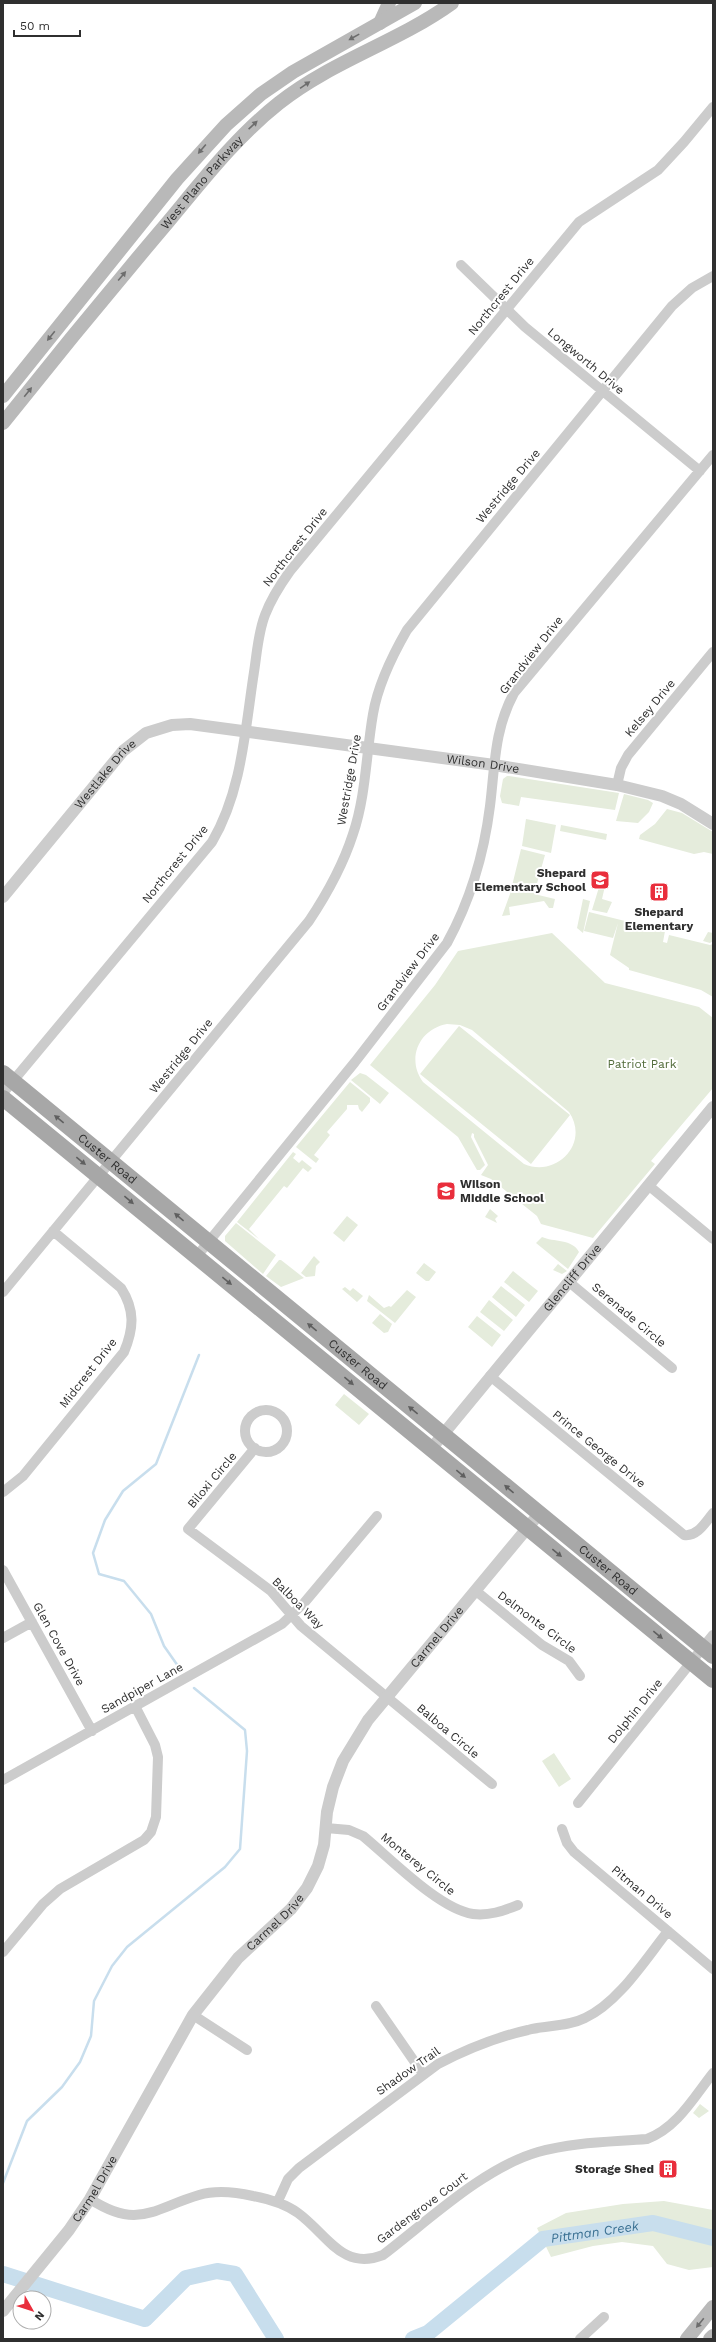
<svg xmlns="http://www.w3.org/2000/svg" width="716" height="2342" font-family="'Work Sans',sans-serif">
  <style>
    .green { fill: #e5ecdc; fill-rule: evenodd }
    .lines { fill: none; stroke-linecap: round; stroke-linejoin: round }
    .stream { stroke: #c8deed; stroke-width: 2.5 }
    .river { stroke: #c8deed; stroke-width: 16 }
    .minor { stroke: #ccc; stroke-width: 10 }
    .tertiary { stroke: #ccc; stroke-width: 12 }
    .secondary { stroke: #b9b9b9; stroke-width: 14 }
    .primary { stroke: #a7a7a7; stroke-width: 16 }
    .oneway { fill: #6d6d6d }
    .oneway2 { fill: #5f5f5f }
    .labels { text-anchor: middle; stroke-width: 4; stroke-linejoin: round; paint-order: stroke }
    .street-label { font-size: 12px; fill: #2f2f2f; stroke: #fff }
    .poi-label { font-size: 12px; font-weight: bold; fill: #2f2f2f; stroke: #fff; text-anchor: end }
    .park-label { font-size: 12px; fill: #526c3b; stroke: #fff }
    .water-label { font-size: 13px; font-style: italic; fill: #3b7193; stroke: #fff }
  </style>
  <rect width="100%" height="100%" fill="#fff"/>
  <path class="green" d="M507 776H509L619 793 615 810 521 797 519 806 502 803 500 796 503 779Z
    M624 794 648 800 653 803 649 812 638 823 616 821Z
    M667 809 682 813 713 832V854L704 852 694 854 639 839 640 835 655 824Z
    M526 819 556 825 551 853 522 846Z
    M561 825 607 834 606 840 560 831Z
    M521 849 545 855 534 894 555 899 553 908H549L544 901 509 907 510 915 502 916 510 894Z
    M600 884 605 886 602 899 612 902 607 913 592 910Z
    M583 899 590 901 583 933 577 928Z
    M589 912 665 931 663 942 667 943 669 935 710 945 713 944V997L701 990 629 970V968L610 955 618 923 613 938 584 931Z
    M708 932 713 933V941L710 943 703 941Z
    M552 933 605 983 699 1007 713 1018V1088L651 1161 655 1164 593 1238 541 1224 537 1216 491 1179 481 1175 488 1165 474 1137V1134L472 1133 471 1137 485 1165 480 1170H477L458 1137 370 1065 435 985 458 951ZM447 1024 460 1025 472 1030 569 1112C590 1143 557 1178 524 1164L423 1082C406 1059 419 1029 447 1024Z
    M459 1026 570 1115 531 1164 420 1074Z
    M360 1073 366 1075 389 1093 380 1104 351 1080Z
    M350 1082 370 1098V1102L362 1112 359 1109 358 1105H347V1109L327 1132 330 1135 314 1155 319 1159 316 1163 296 1147Z
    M293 1152 296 1154 293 1158 299 1163 302 1160 312 1168 308 1172 303 1168 287 1188 284 1186 249 1229 259 1239 237 1222Z
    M490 1209 498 1216 495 1219 497 1223 485 1217Z
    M347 1216 358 1225 344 1242 333 1233Z
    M236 1223 276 1255 263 1274 225 1241V1236Z
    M542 1237C553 1242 573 1239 579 1252L568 1269 536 1243Z
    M314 1256 320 1262 316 1266 315 1276 306 1277 301 1273Z
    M279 1260H281L304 1278 281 1287 266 1276Z
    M424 1263 436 1272 429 1281H426L416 1273Z
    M558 1264 567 1271 562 1274 553 1270Z
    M513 1271 538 1291 529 1302 504 1282Z
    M501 1286 525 1305 516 1317 492 1297Z
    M345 1287 350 1291 353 1288 363 1296 357 1302 342 1289Z
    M407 1290 416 1297 395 1323 367 1301 369 1295 384 1308 389 1306 391 1307Z
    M489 1300 513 1320 504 1331 480 1312Z
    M380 1314 392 1324 388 1332 384 1333 372 1323Z
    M477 1316 501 1335 492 1347 468 1327Z
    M344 1394 369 1414 359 1425 335 1405Z
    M554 1753 571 1779 559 1787 542 1761Z
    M700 2104 709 2111 699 2118 693 2113Z
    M664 2201 713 2210V2267L689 2270 667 2264 653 2246 622 2242 593 2246 551 2257 537 2228 566 2213 623 2204Z"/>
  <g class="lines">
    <path class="stream" d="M178 1666 164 1646 151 1614 124 1581 99 1574 93 1553 105 1520 123 1491 156 1464 199 1355
      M3 2183 27 2121 62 2087 80 2062 91 2036 94 2001 112 1966 127 1947 225 1867 240 1849 247 1751 245 1730 194 1688"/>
    <g class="river">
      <path d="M3 2274 145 2319 186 2278 217 2271 235 2274 276 2339"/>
      <path id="s1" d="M413 2339 428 2333 543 2239 653 2223 713 2238"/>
    </g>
    <path class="minor" d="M461 265 525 327 700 471
      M617 785 621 768 628 755 713 652
      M3 1093 212 842C242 791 245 730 254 672 257 653 258 633 265 615 271 599 280 585 290 571L579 222 658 170 684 142 713 107
      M648 1185 713 1239
      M197 1256 355 1062 447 943C470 901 484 854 490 806 495 766 494 730 514 693L713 455
      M569 1282 672 1368
      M3 1292 309 921C327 894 343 865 353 834 366 796 366 754 373 714 378 684 392 656 407 630L672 306 692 288 713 276
      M490 1376 684 1535C697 1537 705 1523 713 1513
      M245 1431a21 21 0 1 1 42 0a21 21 0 1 1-42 0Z
      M255 1448 188 1529 271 1591 301 1626 492 1784
      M3 1492 23 1476 124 1352C134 1328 135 1310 121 1288L53 1231
      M3 1570 92 1731
      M476 1591 542 1645 569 1661 580 1676
      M3 1638 32 1622
      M3 1780 282 1624 304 1603 377 1516
      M578 1803 713 1635
      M326 1828 349 1830 363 1836C390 1858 439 1909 473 1914 489 1916 503 1911 518 1905
      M562 1829 567 1843 574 1852 713 1969
      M3 1952 43 1904 60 1889 144 1840 151 1832 156 1817 158 1757 155 1745 135 1706
      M376 2006 423 2074
      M193 2015 247 2050
      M90 2199C138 2230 152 2209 199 2195 216 2190 235 2192 253 2196 269 2199 284 2203 298 2213 328 2235 342 2271 383 2255 429 2220 483 2168 538 2152 573 2142 611 2142 647 2139 677 2128 694 2097 713 2073
      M278 2201 288 2179 299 2168 438 2064C467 2049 496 2037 528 2030 547 2025 567 2027 585 2018 618 2003 645 1960 668 1931
      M580 2339 604 2317"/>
    <g class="tertiary">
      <path id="s2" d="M3 897 123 751 146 733 172 725 190 724 494 765 617 785 662 796 681 804 713 824"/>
      <path id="s3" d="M431 1449 713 1107"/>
      <path id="s4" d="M3 2311 69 2230 90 2199 193 2015 238 1958 291 1909 307 1888 318 1866 324 1845 327 1812 333 1787 343 1761 368 1720 539 1514"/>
    </g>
    <g class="secondary">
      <path d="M380 23 389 3"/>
      <path d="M3 396 177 179 226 125 261 94 293 72 415 3"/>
      <path id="s5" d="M3 423C57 355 112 288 168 222 203 180 236 137 279 103 332 61 398 42 452 3"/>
      <path d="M687 2339 713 2307"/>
      <path d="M710 2339 713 2336"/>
    </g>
    <g class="primary">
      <path id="s6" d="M3 1073 713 1656"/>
      <path d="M3 1098 713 1680"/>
    </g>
  </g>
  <defs><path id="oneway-solid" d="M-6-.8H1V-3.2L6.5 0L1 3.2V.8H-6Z"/></defs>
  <g class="oneway">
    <use href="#oneway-solid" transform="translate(354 37) rotate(151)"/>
    <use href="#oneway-solid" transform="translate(305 85) rotate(-34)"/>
    <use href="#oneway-solid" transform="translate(253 125) rotate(-43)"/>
    <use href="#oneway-solid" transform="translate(202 149) rotate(130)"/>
    <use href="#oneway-solid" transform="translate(122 276) rotate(-50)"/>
    <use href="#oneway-solid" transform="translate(51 336) rotate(129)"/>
    <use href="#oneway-solid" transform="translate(28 392) rotate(-51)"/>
    <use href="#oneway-solid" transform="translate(700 2323) rotate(129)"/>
  </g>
  <g class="oneway2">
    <use href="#oneway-solid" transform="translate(59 1119) rotate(-141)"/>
    <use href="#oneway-solid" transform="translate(81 1161) rotate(39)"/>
    <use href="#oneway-solid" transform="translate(129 1200) rotate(40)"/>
    <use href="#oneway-solid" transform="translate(179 1217) rotate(-140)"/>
    <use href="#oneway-solid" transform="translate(227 1281) rotate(39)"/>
    <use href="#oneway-solid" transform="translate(312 1327) rotate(-141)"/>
    <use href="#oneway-solid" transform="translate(349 1381) rotate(40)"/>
    <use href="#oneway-solid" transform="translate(413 1410) rotate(-141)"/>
    <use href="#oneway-solid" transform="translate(461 1474) rotate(39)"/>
    <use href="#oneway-solid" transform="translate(509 1489) rotate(-140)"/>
    <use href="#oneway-solid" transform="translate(557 1553) rotate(39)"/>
    <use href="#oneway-solid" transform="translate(658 1635) rotate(39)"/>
  </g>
  <defs>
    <g id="school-square" transform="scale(1)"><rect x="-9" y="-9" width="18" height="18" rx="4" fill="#e92e3c" stroke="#fff"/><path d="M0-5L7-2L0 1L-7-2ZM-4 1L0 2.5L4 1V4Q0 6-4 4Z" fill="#fff"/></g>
    <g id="building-square" transform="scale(1)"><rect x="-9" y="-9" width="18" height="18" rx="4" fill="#e92e3c" stroke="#fff"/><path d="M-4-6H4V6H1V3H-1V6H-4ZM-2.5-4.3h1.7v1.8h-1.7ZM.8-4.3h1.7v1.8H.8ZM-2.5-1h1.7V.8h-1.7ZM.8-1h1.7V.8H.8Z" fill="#fff"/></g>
  </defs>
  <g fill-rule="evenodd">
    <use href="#school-square" x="600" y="880"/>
    <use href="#building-square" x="659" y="892"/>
    <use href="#school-square" x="446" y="1191"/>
    <use href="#building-square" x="668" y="2169"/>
  </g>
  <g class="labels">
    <g class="street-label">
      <text dy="4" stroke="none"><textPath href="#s5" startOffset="312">West Plano Parkway</textPath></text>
      <text transform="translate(501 296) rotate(-51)" y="4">Northcrest Drive</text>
      <text transform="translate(586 361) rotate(40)" y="4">Longworth Drive</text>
      <text transform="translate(508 486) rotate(-50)" y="4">Westridge Drive</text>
      <text transform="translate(295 547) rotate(-52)" y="4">Northcrest Drive</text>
      <text transform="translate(531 655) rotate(-52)" y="4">Grandview Drive</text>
      <text transform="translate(650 708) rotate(-50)" y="4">Kelsey Drive</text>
      <text dy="4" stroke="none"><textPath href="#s2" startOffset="559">Wilson Drive</textPath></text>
      <text dy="4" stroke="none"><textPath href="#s2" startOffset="160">Westlake Drive</textPath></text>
      <text transform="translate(349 780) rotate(-80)" y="4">Westridge Drive</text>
      <text transform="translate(175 864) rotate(-51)" y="4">Northcrest Drive</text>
      <text transform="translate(408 972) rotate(-53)" y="4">Grandview Drive</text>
      <text transform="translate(181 1056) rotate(-51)" y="4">Westridge Drive</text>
      <text dy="4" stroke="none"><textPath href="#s6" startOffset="135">Custer Road</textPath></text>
      <text dy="4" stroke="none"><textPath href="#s3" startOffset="222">Glencliff Drive</textPath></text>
      <text transform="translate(629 1315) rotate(40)" y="4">Serenade Circle</text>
      <text dy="4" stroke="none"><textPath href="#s6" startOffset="459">Custer Road</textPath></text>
      <text transform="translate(88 1373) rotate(-52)" y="4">Midcrest Drive</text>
      <text transform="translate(599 1449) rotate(39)" y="4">Prince George Drive</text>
      <text transform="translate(212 1480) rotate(-50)" y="4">Biloxi Circle</text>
      <text dy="4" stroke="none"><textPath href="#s6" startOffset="783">Custer Road</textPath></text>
      <text transform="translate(298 1603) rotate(45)" y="4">Balboa Way</text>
      <text transform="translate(537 1622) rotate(37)" y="4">Delmonte Circle</text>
      <text dy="4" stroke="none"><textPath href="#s4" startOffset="813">Carmel Drive</textPath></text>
      <text transform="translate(59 1644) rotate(61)" y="4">Glen Cove Drive</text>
      <text transform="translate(142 1688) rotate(-29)" y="4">Sandpiper Lane</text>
      <text transform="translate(635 1711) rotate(-51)" y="4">Dolphin Drive</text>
      <text transform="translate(448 1731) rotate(40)" y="4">Balboa Circle</text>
      <text transform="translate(418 1864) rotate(39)" y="4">Monterey Circle</text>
      <text transform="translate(642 1892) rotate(40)" y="4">Pitman Drive</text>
      <text dy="4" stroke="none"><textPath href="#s4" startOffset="477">Carmel Drive</textPath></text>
      <text transform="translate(408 2071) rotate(-35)" y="4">Shadow Trail</text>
      <text dy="4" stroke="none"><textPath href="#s4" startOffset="153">Carmel Drive</textPath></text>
      <text transform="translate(422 2208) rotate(-37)" y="4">Gardengrove Court</text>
    </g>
    <g class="poi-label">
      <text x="586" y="877">Shepard<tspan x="586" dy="14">Elementary School</tspan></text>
      <text x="659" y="916" text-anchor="middle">Shepard<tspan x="659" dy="14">Elementary</tspan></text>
      <text x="460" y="1188" text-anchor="start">Wilson<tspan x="460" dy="14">Middle School</tspan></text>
      <text x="654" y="2173">Storage Shed</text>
    </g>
    <g class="park-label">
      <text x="642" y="1068">Patriot Park</text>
    </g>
    <g class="water-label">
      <text dy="5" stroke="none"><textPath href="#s1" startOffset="217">Pittman Creek</textPath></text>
    </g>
  </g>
  <rect width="716" height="2342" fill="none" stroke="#2f2f2f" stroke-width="8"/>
  <g transform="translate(32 2310) rotate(129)"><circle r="19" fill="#ffffff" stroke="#acacac"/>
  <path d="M0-3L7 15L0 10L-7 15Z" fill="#e92e3c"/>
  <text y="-6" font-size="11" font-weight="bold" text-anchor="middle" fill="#2f2f2f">N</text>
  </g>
  <path d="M14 30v6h66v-6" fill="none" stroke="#2f2f2f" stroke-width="2"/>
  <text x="20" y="30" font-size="12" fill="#2f2f2f" stroke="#ffffff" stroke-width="3" paint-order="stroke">50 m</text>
</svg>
